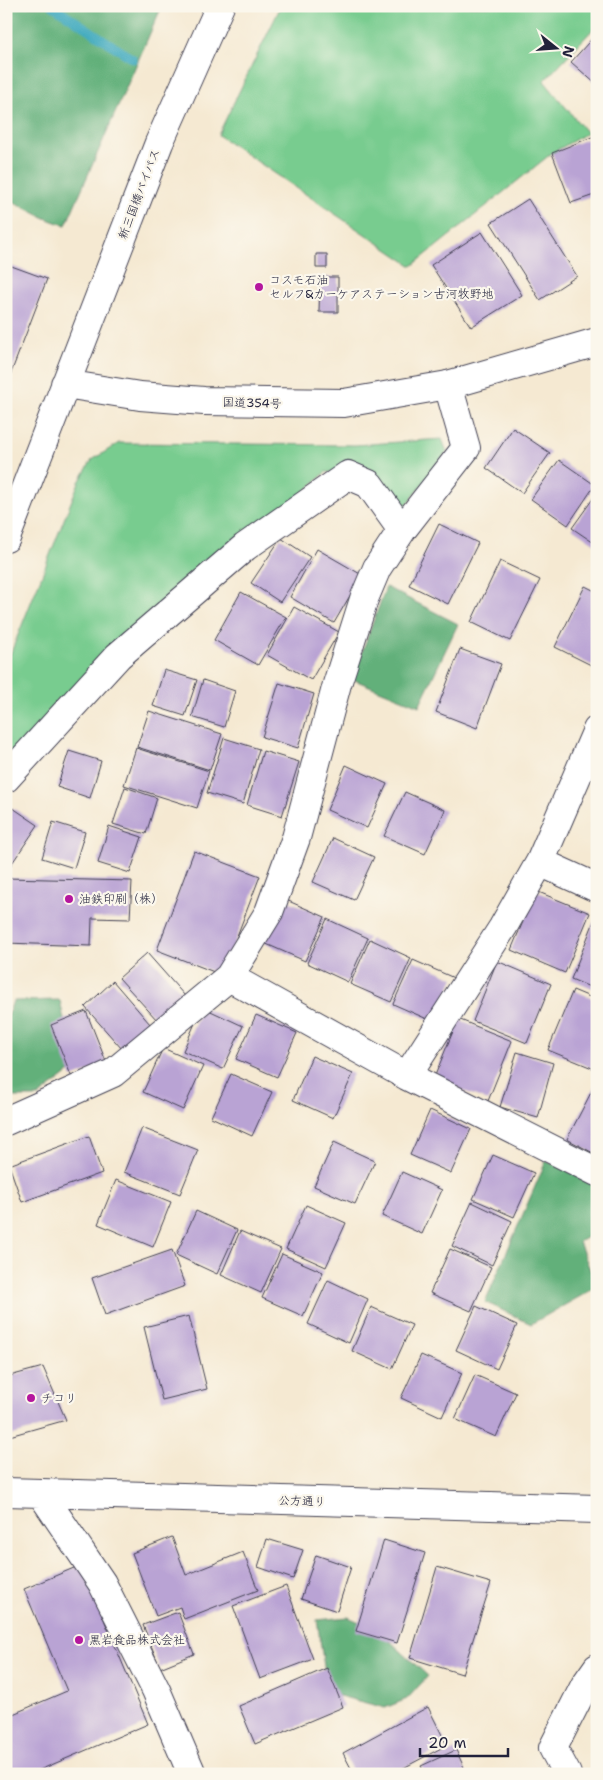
<svg xmlns="http://www.w3.org/2000/svg" width="603" height="1780" font-family="'Shantell Sans','Klee One',sans-serif">
  <style>
    .green { fill: #78cc8f; stroke: #4d7765 }
    .forest { fill: #62b07a; stroke: #42695a }
    .lines { fill: none; stroke-linecap: round; stroke-linejoin: round }
    .stream { stroke: #3ea9be; stroke-width: 9 }
    .building { fill: #b9a3d4 }
    .minor-casing { stroke: #424052; stroke-width: 30 }
    .highway-casing { stroke: #424052; stroke-width: 30 }
    .minor { stroke: #fff; stroke-width: 28 }
    .highway { stroke: #fff; stroke-width: 28 }
    .poi-dot { fill: #b5179e; stroke: #fbf7ec; stroke-width: 2 }
    .labels { text-anchor: middle; stroke-width: 4.5; stroke-linejoin: round; paint-order: stroke }
    .street-label { font-size: 12px; fill: #22223b; stroke: #fbf7ec }
    .poi-label { font-size: 12px; fill: #22223b; stroke: #fbf7ec; text-anchor: start }
  </style>
  <rect width="100%" height="100%" fill="#fbf7ec"/>
  <filter id="ink" filterUnits="userSpaceOnUse"><feTurbulence type="fractalNoise" baseFrequency=".02" numOctaves="2"/><feDisplacementMap in="SourceGraphic" scale="10" xChannelSelector="R" yChannelSelector="G"/><feConvolveMatrix kernelMatrix="1 2 1 2 8 2 1 2 1" color-interpolation-filters="sRGB"/></filter>
  <filter id="wash" filterUnits="userSpaceOnUse"><feTurbulence type="fractalNoise" baseFrequency=".0096" numOctaves="4" result="noise"/><feDisplacementMap in="SourceGraphic" scale="20" xChannelSelector="R" yChannelSelector="G"/><feGaussianBlur stdDeviation="1.12" result="paint"/><feColorMatrix in="noise" values="0 0 0 0 0 0 0 0 0 0 0 0 0 0 0 0 0 1.4 0 .05"/><feComposite in="paint" operator="in"/></filter>
  <g filter="url(#wash)">
    <rect width="100%" height="100%" fill="#f5e9d2"/>
    <path class="green" d="M281 6H597V25L544 81 587 133 552 153 412 266 218 135Z
      M442 439 447 452 404 509 377 476 326 472 6 769V665L79 482 92 460 119 443 355 445Z"/>
    <path class="forest" d="M6 6H162L66 225C45 221 27 207 6 199Z
      M386 587 458 624 419 706 352 679Z
      M60 1000 74 1069 38 1097H6V1021L13 1001Z
      M546 1161 597 1183V1231L579 1242 597 1287 531 1324 485 1302Z
      M348 1617 378 1630 428 1676 407 1699 385 1708 328 1693 317 1620Z"/>
    <g class="lines">
      <path class="stream" d="M53 6 133 59"/>
    </g>
    <g id="blocks">
      <path class="building" d="M597 33V85L571 62Z
        M597 135V194L571 203 552 153Z
        M528 199 577 276 540 300 491 223Z
        M482 232 522 295 471 327 431 265Z
        M316 254H327V268H316Z
        M6 264 47 279 6 386Z
        M320 277H338V312H319Z
        M513 428 550 453 522 493 486 468Z
        M559 460 595 485 568 525 531 499Z
        M597 493V545L572 528Z
        M439 524 478 543 448 604 409 585Z
        M281 538 310 557 280 602 251 583Z
        M317 549 362 575 334 623 290 597Z
        M500 561 540 580 510 641 471 622Z
        M585 586 597 592 595 667 555 647Z
        M241 592 286 617 258 665 214 640Z
        M294 607 339 632 311 680 267 655Z
        M460 649 501 664 477 728 436 712Z
        M164 670 197 680 185 716 153 706Z
        M203 680 235 691 224 727 192 717Z
        M279 683 314 694 298 748 262 737Z
        M149 711 222 734 210 770 137 747Z
        M224 738 259 749 243 804 207 793Z
        M136 748 209 771 197 808 124 785Z
        M69 751 101 761 90 798 57 787Z
        M263 751 299 762 282 816 247 805Z
        M346 765 387 784 367 828 327 810Z
        M125 787 157 798 146 834 113 824Z
        M405 792 445 810 425 854 384 836Z
        M13 808 38 825 6 872V817Z
        M53 822 85 832 74 868 42 858Z
        M109 826 142 837 130 873 98 863Z
        M333 838 374 857 354 900 313 882Z
        M194 851 260 876 222 975 157 950Z
        M6 878 132 881 130 919 92 918 91 946 6 943Z
        M536 891 590 913 565 973 511 950Z
        M284 899 325 917 305 961 264 943Z
        M327 919 368 938 348 982 307 963Z
        M595 919 597 920V990L571 979Z
        M370 939 411 958 391 1002 350 984Z
        M147 953 185 996 157 1020 119 978Z
        M413 960 454 978 434 1022 393 1004Z
        M497 961 551 984 527 1043 473 1021Z
        M113 981 150 1024 122 1049 85 1007Z
        M573 990 597 1000V1070L548 1050Z
        M202 1007 243 1026 223 1069 183 1051Z
        M86 1011 107 1064 72 1078 51 1025Z
        M256 1015 297 1033 277 1077 236 1059Z
        M458 1019 512 1041 488 1101 434 1078Z
        M163 1048 203 1066 183 1110 143 1092Z
        M517 1052 553 1063 538 1118 500 1107Z
        M312 1056 353 1074 333 1118 293 1100Z
        M231 1074 272 1092 252 1136 211 1117Z
        M597 1081V1155L567 1139Z
        M430 1110 471 1129 451 1173 410 1155Z
        M142 1128 198 1150 180 1194 124 1172Z
        M89 1136 102 1173 22 1202 9 1165Z
        M334 1142 375 1161 355 1204 314 1186Z
        M493 1155 534 1173 514 1217 473 1199Z
        M402 1172 442 1190 422 1234 382 1216Z
        M116 1180 171 1202 153 1247 98 1224Z
        M472 1202 512 1221 492 1265 452 1246Z
        M306 1205 346 1223 326 1267 286 1249Z
        M196 1211 237 1230 217 1274 176 1255Z
        M240 1231 281 1249 261 1293 221 1275Z
        M450 1249 491 1267 471 1311 430 1293Z
        M172 1250 185 1286 105 1315 92 1278Z
        M282 1254 323 1272 303 1316 262 1298Z
        M328 1280 368 1299 349 1343 308 1324Z
        M476 1306 517 1325 497 1369 456 1350Z
        M371 1307 412 1325 392 1369 352 1351Z
        M189 1316 207 1389 162 1400 144 1327Z
        M421 1355 462 1373 442 1417 401 1398Z
        M43 1367 66 1420 6 1437V1377Z
        M475 1375 516 1393 496 1437 455 1419Z
        M172 1537 186 1575 243 1552 258 1590 184 1619 180 1607 156 1616 132 1553Z
        M267 1539 303 1550 293 1579 258 1567Z
        M384 1540 425 1553 397 1643 356 1631Z
        M316 1555 351 1567 337 1611 301 1599Z
        M81 1565 148 1724 30 1774H6V1717L67 1691 24 1589Z
        M437 1567 491 1583 462 1674 410 1658Z
        M286 1586 313 1659 260 1679 233 1606Z
        M178 1612 194 1654 160 1668 143 1625Z
        M327 1668 343 1707 255 1744 239 1706Z
        M428 1707 447 1745 392 1774H354L343 1753Z
        M456 1750 467 1774H425L421 1766Z"/>
    </g>
  </g>
  <g filter="url(#ink)">
    <use href="#blocks" fill-opacity="0" stroke="#424052" stroke-width="1"/>
    <g class="lines">
      <g class="minor-casing">
        <path id="minor" d="M6 778 118 656 245 547 348 475 369 484 402 530
          M540 862 597 730
          M229 977 407 1076 597 1172
          M407 1076 503 927 540 862 597 888
          M6 1121 113 1073 229 977 269 912 296 838 337 684 364 599 377 568 402 530 466 448 448 385
          M6 1492 597 1509
          M41 1493 102 1583 156 1690 192 1774
          M567 1774 553 1748 585 1685 597 1668"/>
      </g>
      <g class="highway-casing">
        <path id="highway" d="M65 384 140 396 204 401 344 403 448 385 597 342
          M6 538 159 143 220 6"/>
      </g>
      <use href="#minor" class="minor"/>
      <use href="#highway" class="highway"/>
    </g>
  </g>
  <g class="poi-dot">
    <circle cx="259" cy="287" r="5"/>
    <circle cx="69" cy="899" r="5"/>
    <circle cx="31" cy="1398" r="5"/>
    <circle cx="79" cy="1640" r="5"/>
  </g>
  <g class="labels">
    <g class="street-label">
      <text transform="translate(139 194) rotate(-69)" y="4">新三国橋バイパス</text>
      <text transform="translate(252 403) rotate(2)" y="4">国道354号</text>
      <text transform="translate(302 1501) rotate(2)" y="4">公方通り</text>
    </g>
    <g class="poi-label">
      <text x="269" y="284">コスモ石油<tspan x="269" dy="14">セルフ&amp;カーケアステーション古河牧野地</tspan></text>
      <text x="79" y="903">油鉄印刷（株）</text>
      <text x="41" y="1402">チコリ</text>
      <text x="89" y="1644">黒岩食品株式会社</text>
    </g>
  </g>
  <rect width="603" height="1780" fill="none" stroke="#fbf7ec" stroke-width="25"/>
  <g transform="translate(556 48) rotate(107)" stroke="#fbf7ec" stroke-width="4" paint-order="stroke">
  <path d="M0-4L9 19L0 12L-9 19Z" fill="#22223b"/>
  <text y="-8" font-size="14" font-weight="bold" text-anchor="middle" fill="#22223b">N</text>
  </g>
  <path d="M420 1748v8h88v-8" fill="none" stroke="#22223b" stroke-width="2.5"/>
  <text x="428" y="1748" font-size="15" fill="#22223b" stroke="#fbf7ec" stroke-width="4" paint-order="stroke">20 m</text>
</svg>
